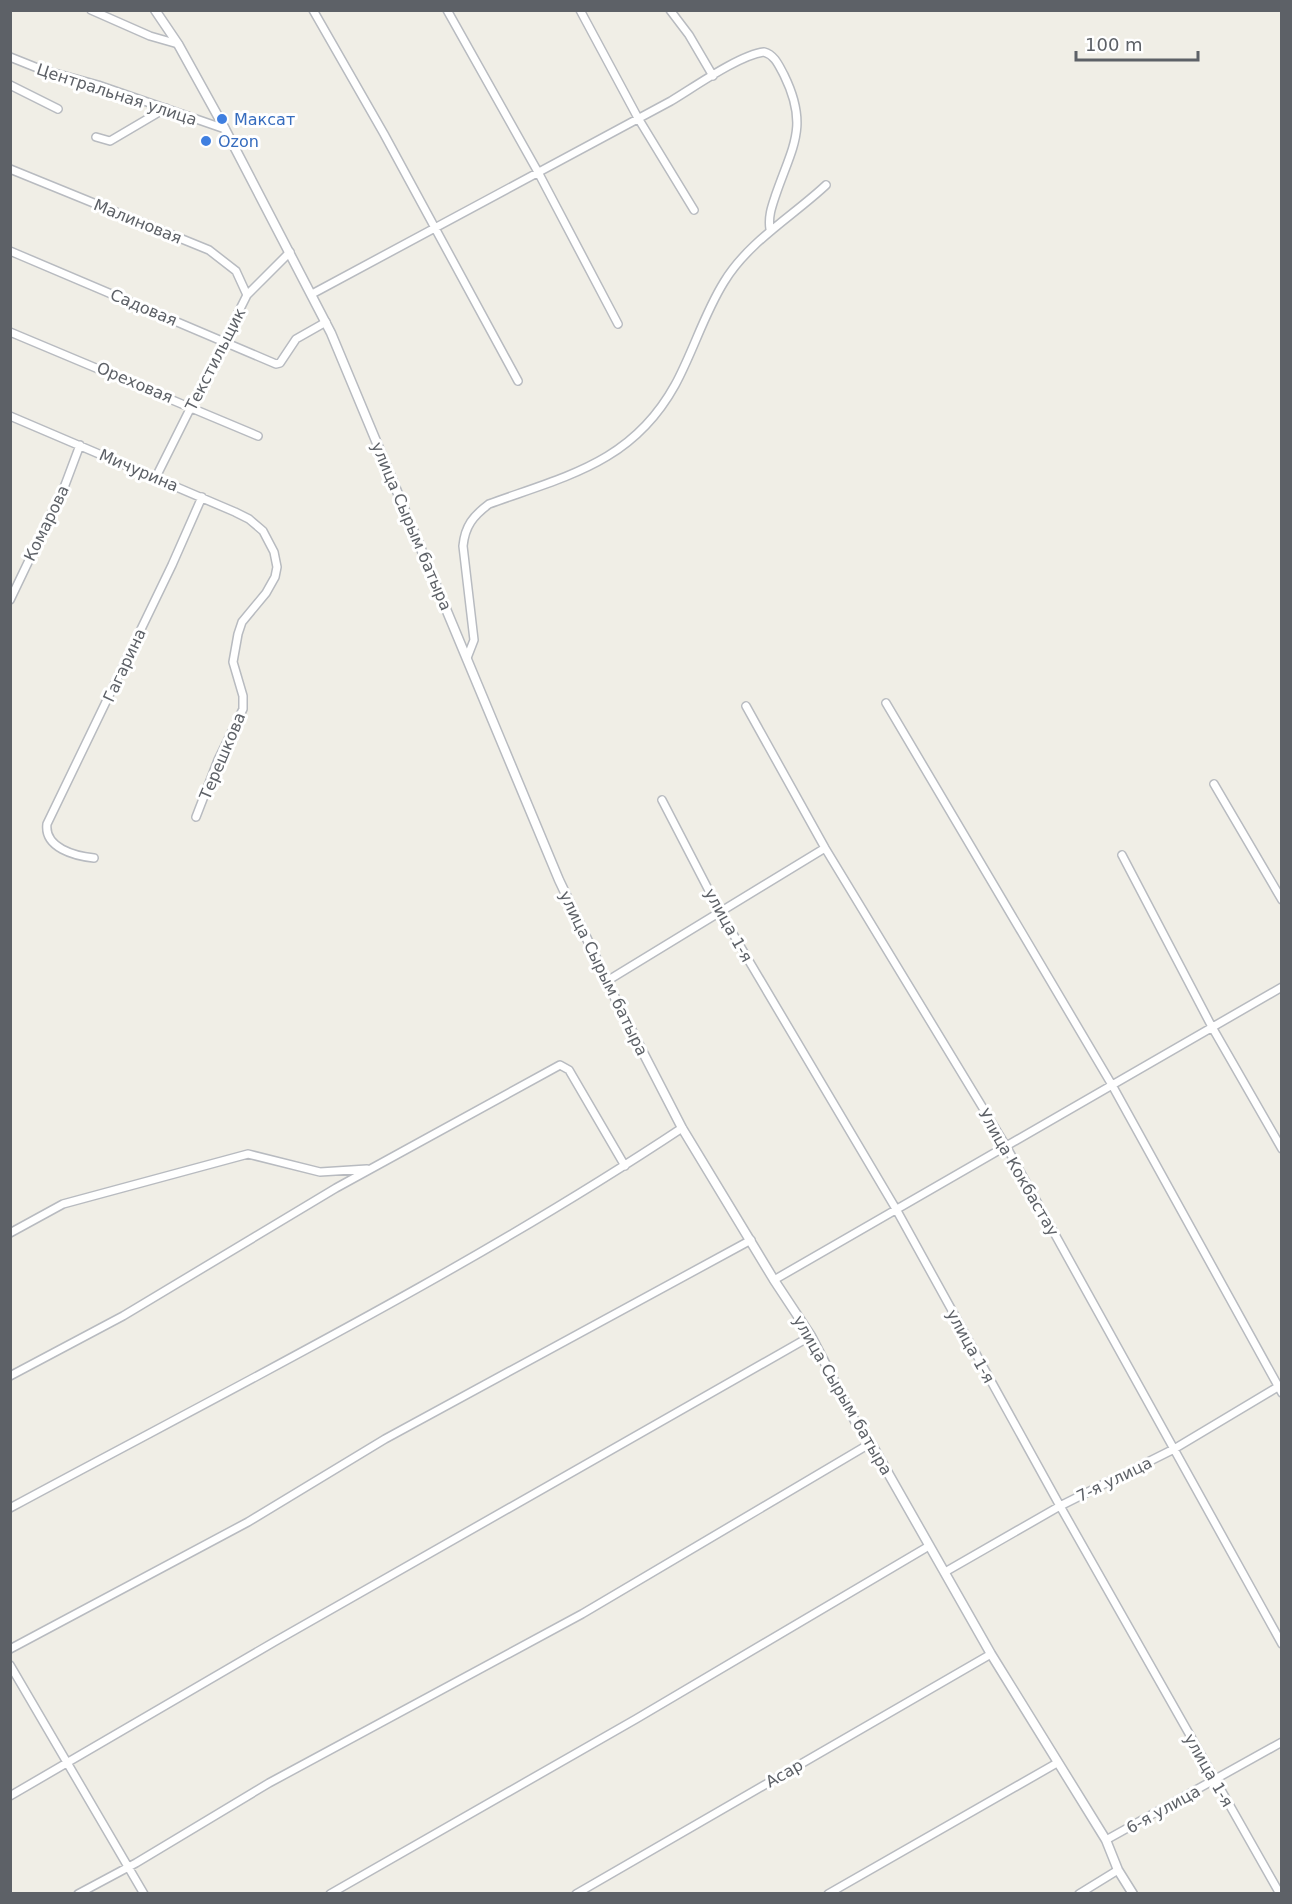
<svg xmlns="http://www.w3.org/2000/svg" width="1292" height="1904" font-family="'DejaVu Sans',sans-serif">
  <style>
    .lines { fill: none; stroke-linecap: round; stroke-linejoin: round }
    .minor-casing { stroke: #b8bbc0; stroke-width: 10 }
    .tertiary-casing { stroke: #b8bbc0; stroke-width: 11 }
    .minor { stroke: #fff; stroke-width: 7 }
    .tertiary { stroke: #fff; stroke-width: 8 }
    .shop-dot { fill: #3f7fe0; stroke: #fff; stroke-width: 2 }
    .labels { text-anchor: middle; stroke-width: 6; stroke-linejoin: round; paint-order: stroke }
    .street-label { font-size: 16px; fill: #5d6167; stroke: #fff }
    .shop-label { font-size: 16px; fill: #366cbe; stroke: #fff; text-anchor: start }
  </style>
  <rect width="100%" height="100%" fill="#f0eee6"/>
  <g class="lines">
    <g class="minor-casing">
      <path id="minor" d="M91 10 150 36 178 44
        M313 10 384 134 518 381
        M447 10 538 172 618 324
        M580 10 638 118 694 210
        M670 10 689 35 713 76
        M10 57 40 69 98 85 225 129
        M10 85 58 109
        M96 137 110 141 166 108
        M10 169 209 250 236 271 247 295
        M10 251 276 364 280 363 296 339 326 322
        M312 294 671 101C693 88 739 55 764 52 775 55 779 66 784 75 809 126 793 145 776 194 772 206 768 216 770 229
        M10 332 258 436
        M10 416 235 512 249 519 263 531 274 552 277 567 275 577 266 593 242 622 238 634 233 662 243 696V709L218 760 196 817
        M156 477 247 295 290 252
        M10 600 65 485 80 445
        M467 658 474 640 463 546C465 526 473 516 489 504 566 476 632 463 675 385 693 352 704 314 724 282 748 242 793 216 826 185
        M886 703 1112 1085 1282 1393
        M746 706 825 848 1006 1146 1282 1644
        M1214 784 1282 900
        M662 800 720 912 896 1209 1060 1506 1280 1894
        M1122 855 1212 1027 1282 1149
        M94 858C75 856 44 848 47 824L172 565 202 497
        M607 981 825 848
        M10 1233 63 1204 248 1154 320 1172 367 1169
        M774 1280 1282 987
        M10 1376 123 1316 336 1188 560 1065 569 1070 625 1166
        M10 1508C236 1386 468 1270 682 1128
        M945 1572 1060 1506 1174 1449 1281 1385
        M10 1649 248 1522 385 1439 751 1240
        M10 1665 144 1894
        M10 1796 274 1642 811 1336
        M1106 1840 1282 1742
        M78 1894 136 1863 269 1783 582 1614 871 1443
        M330 1894 636 1719 929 1546
        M576 1894 991 1654
        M828 1894 1057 1763
        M1079 1894 1118 1870"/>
    </g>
    <g class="tertiary-casing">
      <path id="tertiary" d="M155 10 178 44 225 129 331 333 559 880 617 1002 682 1128 774 1280 811 1336 855 1421 871 1443 991 1654 1106 1840 1118 1870 1133 1894"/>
    </g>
    <use href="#minor" class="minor"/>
    <use href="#tertiary" class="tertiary"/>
  </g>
  <g class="shop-dot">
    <circle cx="222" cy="119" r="6"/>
    <circle cx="206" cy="141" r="6"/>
  </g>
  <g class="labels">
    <g class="street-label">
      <text transform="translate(117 94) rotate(18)" y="6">Центральная улица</text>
      <text transform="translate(138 221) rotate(22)" y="6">Малиновая</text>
      <text transform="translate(144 307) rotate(23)" y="6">Садовая</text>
      <text transform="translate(215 359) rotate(-63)" y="6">Текстильщик</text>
      <text transform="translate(135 382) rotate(23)" y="6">Ореховая</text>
      <text transform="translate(139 470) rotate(23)" y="6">Мичурина</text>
      <text transform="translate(46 523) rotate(-64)" y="6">Комарова</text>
      <text transform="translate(412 526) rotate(67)" y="6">улица Сырым батыра</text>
      <text transform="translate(124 665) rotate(-65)" y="6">Гагарина</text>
      <text transform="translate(222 756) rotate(-67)" y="6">Терешкова</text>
      <text transform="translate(729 925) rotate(61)" y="6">улица 1-я</text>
      <text transform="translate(604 973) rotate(64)" y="6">улица Сырым батыра</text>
      <text transform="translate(1019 1172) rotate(60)" y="6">Улица Кокбастау</text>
      <text transform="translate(971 1346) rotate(61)" y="6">улица 1-я</text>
      <text transform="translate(843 1395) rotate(60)" y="6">улица Сырым батыра</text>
      <text transform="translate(1114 1479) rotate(-26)" y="6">7-я улица</text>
      <text transform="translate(1209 1770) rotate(60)" y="6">улица 1-я</text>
      <text transform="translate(784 1773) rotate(-30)" y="6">Асар</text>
      <text transform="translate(1163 1809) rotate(-29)" y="6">6-я улица</text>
    </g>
    <g class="shop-label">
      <text x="234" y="125">Максат</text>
      <text x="218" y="147">Ozon</text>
    </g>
  </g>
  <rect width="1292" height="1904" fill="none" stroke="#5d6167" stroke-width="24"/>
  <path d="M1076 51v9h122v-9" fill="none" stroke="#5d6167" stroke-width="3"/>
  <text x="1085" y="51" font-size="18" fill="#5d6167" stroke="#ffffff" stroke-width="4.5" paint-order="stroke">100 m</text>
</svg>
